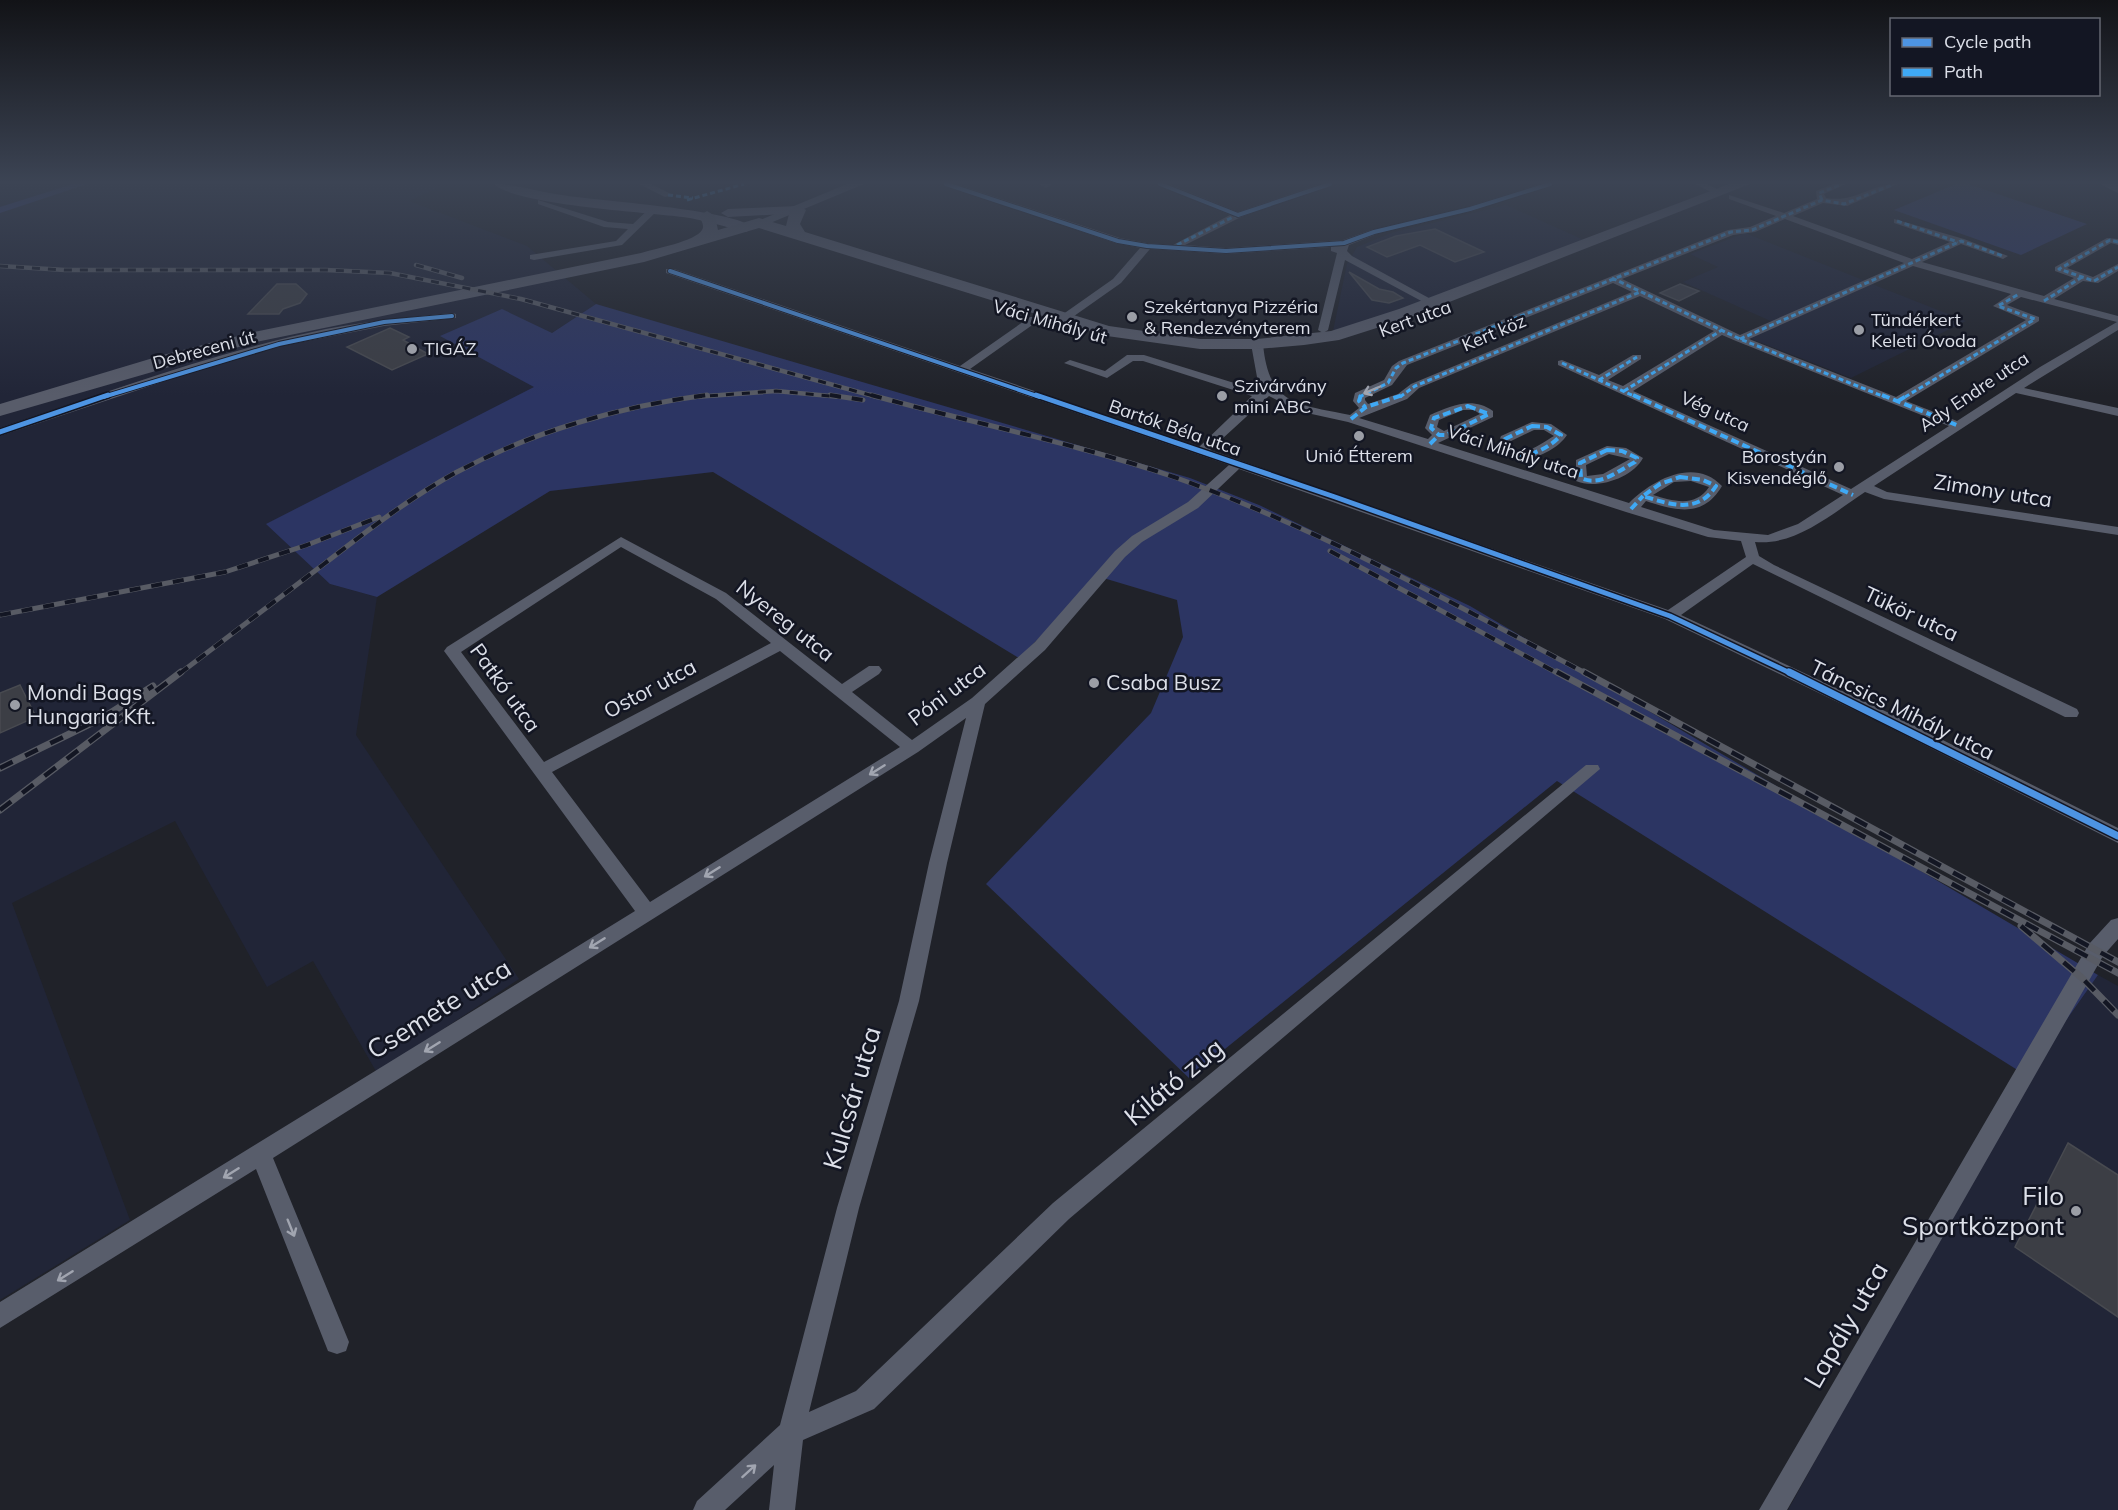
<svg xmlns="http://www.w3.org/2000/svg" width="2118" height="1510" font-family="Mulish,sans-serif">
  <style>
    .built { fill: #212537 }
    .green { fill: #2c3563 }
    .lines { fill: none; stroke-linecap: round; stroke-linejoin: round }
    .canal { fill: #323d80; fill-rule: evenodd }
    .building { fill: #3c3e45; stroke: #484a50; stroke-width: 1.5 }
    .minor { fill: #585d6b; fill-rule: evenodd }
    .tertiary { fill: #585d6b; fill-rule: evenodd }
    .secondary { fill: #5c5f70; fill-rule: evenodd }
    .primary { fill: #585c6a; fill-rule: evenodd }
    .rail-far2-casing { stroke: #585b64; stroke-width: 4.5 }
    .rail-far1-casing { stroke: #585b64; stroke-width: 5 }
    .rail-casing { stroke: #585b64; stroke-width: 7 }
    .rail-far2 { stroke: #131623; stroke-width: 3; stroke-dasharray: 8; stroke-linecap: butt }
    .rail-far1 { stroke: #131623; stroke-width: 4; stroke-dasharray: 11; stroke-linecap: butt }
    .rail { stroke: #131623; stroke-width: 4.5; stroke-dasharray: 14; stroke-linecap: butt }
    .quiet-far1 { stroke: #3fa9f5; stroke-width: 3; stroke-dasharray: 5 3; stroke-linecap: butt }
    .quiet { stroke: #3fa9f5; stroke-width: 4; stroke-dasharray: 8 4; stroke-linecap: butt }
    .cycleway-far2-casing { stroke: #131623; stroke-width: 6 }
    .cycleway-far1-casing { stroke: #131623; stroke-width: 8 }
    .cycleway-casing { stroke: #131623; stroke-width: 10 }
    .cycleway-far2 { stroke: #4d94e3; stroke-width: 4 }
    .cycleway-far1 { stroke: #4d94e3; stroke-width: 5 }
    .cycleway { stroke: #4d94e3; stroke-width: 7 }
    .oneway { stroke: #a1a5b0 }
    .poi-dot { fill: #9b9ea6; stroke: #131623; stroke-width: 2 }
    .labels { text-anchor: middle; stroke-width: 5; stroke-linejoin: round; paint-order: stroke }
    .far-poi-label { font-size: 18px; fill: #dde0e9; stroke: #131623; text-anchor: start }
    .far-street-label { font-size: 18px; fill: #dde0e9; stroke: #131623 }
    .street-label { font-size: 21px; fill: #dde0e9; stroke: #131623 }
    .poi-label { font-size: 21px; fill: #dde0e9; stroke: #131623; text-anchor: start }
    .near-street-label { font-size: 26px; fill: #dde0e9; stroke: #131623 }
    .near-poi-label { font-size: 26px; fill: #dde0e9; stroke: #131623; text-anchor: end }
  </style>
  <rect width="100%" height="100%" fill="#202229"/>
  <path class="built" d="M0 184H433L440 187 409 201 527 246 596 304 552 333 596 355 330 584 377 597 356 735 519 979 377 1073 313 961 267 987 175 821 12 903 130 1220 0 1300Z
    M1506 205 1586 241 1372 322 1333 331 1347 264 1357 247 1391 233Z
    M1745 233 1868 282 1775 323 1683 282 1718 267 1690 254Z
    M1872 284 1966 321 1851 378 1749 338Z
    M2098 975 2118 986V1510H1788L2027 1076Z"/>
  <path class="green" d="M1956 184H1968L2087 224 2021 255 1894 210Z
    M596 304 1190 478 1259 505 1470 606 2098 975 2027 1076 1557 781 1189 1078 986 884 1151 713 1183 637 1177 600 1100 577 1019 658 713 472 550 491 377 597 330 584 266 524 534 387 440 336 502 309 552 333Z"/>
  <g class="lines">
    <path class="canal" d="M73 184H87L0 213V207Z"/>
  </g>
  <path class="building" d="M1435 229 1484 252 1455 262 1420 245 1387 257 1367 247 1396 236Z
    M1349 272 1379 289 1393 292 1403 298 1389 303 1372 300Z
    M277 284H296L307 294 300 303 283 309 279 314H248Z
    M1680 284 1699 291 1679 301 1660 293Z
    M390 328 409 337 403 340 428 354 392 370 347 347Z
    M20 685 36 717 0 733V693Z
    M2068 1143 2118 1175V1317L2015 1247Z"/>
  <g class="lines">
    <path class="minor" d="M639 184H651L673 195 665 197Z
      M942 184H956L1120 238 1147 243 1173 245 1230 215 1156 184H1169L1238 212 1320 184H1334L1241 217 1185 245 1226 248 1343 240 1371 230 1467 207 1540 184H1554L1473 211 1377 234 1349 245 1347 251 1352 256 1449 309 1440 311 1345 260 1328 330 1323 333 1318 330 1337 253 1331 251V247L1226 254 1150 249 1121 283 1067 321H1059V317L1113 279 1140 248 1115 243Z
      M1039 184H1050L1051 185 1046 188Z
      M1695 184H1707L1725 193 1717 195Z
      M1833 184H1846L1824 194 1826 198C1856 203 1869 184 1898 184L1847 206 1823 203 1793 216 1912 259 1950 242 1894 223V219L1964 239 2008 256 2003 259 1961 244 1922 262 2044 296 2074 278 2055 271V267L2107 238 2118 239V245L2111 243 2067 268 2093 277 2118 264V271L2098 283 2083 281 2054 299 2118 316V330L2024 388 2118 408V416L2016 393 1874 486 1887 492 2118 527V535L1884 499 1865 492C1833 513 1796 546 1755 542L1759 556 1774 565 2077 709 2079 713 2077 717H2065L1753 564 1681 615 1887 712 2118 828V843L1875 720 1665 619 1239 469 1198 508 1142 542 1125 557 1045 650 985 704 947 863 919 1001 859 1208 809 1412 856 1391 1053 1203 1586 765H1598L1600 769 1069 1219 874 1409 803 1440 795 1510H769L774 1465 725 1510H693L697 1501 780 1425 837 1208 899 1001 929 863 966 718 918 752 273 1158 349 1342 346 1351 337 1354 328 1351 256 1169 0 1328V1302L635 911 447 655 444 651 447 647 621 537 726 593 842 684 869 666H879L882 670 879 674 852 692 912 740 972 698 1035 642 1115 551 1132 536 1188 502 1229 465 666 273V269H674L960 366 1030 317H1038V321L970 369 1199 447 1252 396 1143 361H1133L1107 378 1064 363 1070 360 1105 371 1127 355H1144L1260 391 1264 390 1257 377 1251 344 1257 341 1263 344C1269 406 1297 404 1350 415L1359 408 1353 401 1355 393 1384 380 1392 366 1399 361 1728 230 1750 227 1776 216 1729 199V195L1784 213 1817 199 1816 191ZM1785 219 1904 263 1740 335 1622 279 1733 235 1755 232ZM1913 266 2011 294 1993 306 2026 320 1896 397 1749 339ZM1613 283 1632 292 1411 384 1398 394 1368 404 1365 400V398L1392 385 1407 365ZM1640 296 1714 331 1623 386 1608 380 1641 359V355H1633L1599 375 1562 360 1558 361V365L1843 495 1798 524 1768 535 1714 530 1641 507 1646 501C1677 511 1703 518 1722 486 1694 456 1651 481 1629 503L1438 443 1493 417V411C1472 396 1451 406 1430 415L1425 428 1432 435 1428 439 1359 418 1407 399 1419 388ZM2021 297 2117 322 2040 367 1957 421 1906 401 2039 321V317L2007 305ZM1722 335 1736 341 1949 426 1851 489 1633 391ZM1269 396 1298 411 1348 422 1626 512 1708 537 1741 541 1746 557 1668 610 1210 450ZM1463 410H1474L1480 414 1444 431 1437 427 1439 420ZM1691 481 1709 487C1695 508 1673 501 1653 495L1674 482ZM621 547 716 599 771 643 544 762 461 652ZM780 651 900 747 650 902 552 772Z
      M538 200 608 222 633 224 652 206 660 208 622 245 534 260 530 259V255L616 241 628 229 604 227 538 204Z
      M452 313 456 314V318L384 326 281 346 189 373 0 436V428C107 392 215 352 326 329 368 321 410 317 452 313Z
      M1532 422 1551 424 1567 435C1554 455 1513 470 1496 449L1501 436ZM1534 430H1544L1554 436C1542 443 1521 460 1508 448L1511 441Z
      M1607 446 1626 448 1643 458C1633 478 1596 490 1576 481V460ZM1609 454 1630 459 1603 474 1587 476 1586 465Z
      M2118 918V939L2103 956 1787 1510H1759L2089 944 2111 920Z"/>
    <path class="tertiary" d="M847 184H864L763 226 753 223Z"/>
    <path class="secondary" d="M494 184C517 184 539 192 562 195 596 201 735 209 753 228L746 232C725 227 705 220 683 217 647 212 516 205 494 184Z
      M2100 184H2118V193Z
      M798 206 805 210 803 213 728 217 721 213 728 209Z"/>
    <path class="primary" d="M1729 184H1750L1411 317 1339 340 1304 345 1257 349H1200L1107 336 759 228 644 262 256 342 0 416V404L163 355 254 332 641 253C654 249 696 241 702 230 705 226 701 220 699 216L707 211 715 216 718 230 759 218 786 226 790 210 798 205 806 210 800 224 805 232 1109 326 1200 339H1257L1331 331 1399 309Z"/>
    <g class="rail-far2-casing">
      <path id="rail-far2" d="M416 265 462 278
        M0 266 65 270H326L390 273 521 299 877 397
        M694 397 776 391 841 397"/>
    </g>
    <g class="rail-far1-casing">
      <path id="rail-far1" d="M830 395 863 400
        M871 395C972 423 1075 443 1174 477 1318 528 1452 603 1587 674
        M1330 551 1559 674
        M0 615 225 572 307 545 379 517
        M179 674C228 637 276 600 324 564 367 531 408 499 455 473 531 432 621 406 707 395"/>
    </g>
    <g class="rail-casing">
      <path id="rail" d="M1557 672 2118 973
        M1584 672 2118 962
        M0 768 104 717 153 686
        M0 810 181 672
        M2021 926 2082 978 2118 1015"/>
    </g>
    <use href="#rail-far2" class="rail-far2"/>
    <use href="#rail-far1" class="rail-far1"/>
    <use href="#rail" class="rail"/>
    <path class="quiet-far1" d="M668 195 693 198
      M687 200 744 184
      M1822 200 1819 193 1842 184
      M1897 221 1958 242
      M2118 242 2110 240 2059 269 2094 281 2118 267
      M1177 245 1239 214
      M1612 278 1740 339 1885 397
      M2044 301 2082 277
      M1740 339 1961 241 2003 256
      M1562 363 1636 397
      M1599 380 1637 357
      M1624 391 1722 330
      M1359 397 1388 383 1396 368 1403 363 1731 232 1752 230 1822 200 1844 204 1894 184
      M1400 397 1415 386 1640 292
      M1905 397 2035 319 1998 306 2019 294"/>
    <path class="quiet" d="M1361 395 1359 401 1365 407
      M1633 395 1853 495
      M1882 395 1959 426
      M1898 401 1908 395
      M1468 406 1489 414 1446 435H1439L1431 428 1434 418Z
      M1351 419 1366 407 1403 395
      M1532 426 1547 427 1561 435C1548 450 1518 464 1502 449L1505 439Z
      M1430 444 1439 435
      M1607 450 1622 451 1637 458 1635 462C1618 471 1600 487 1581 478L1580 463Z
      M1680 477 1703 480 1716 486C1698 514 1671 505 1643 496L1660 484Z
      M1631 509 1643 496"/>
    <g class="cycleway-far2-casing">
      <path id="cycleway-far2" d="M946 184 1118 241 1147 246 1226 251 1344 243 1374 232 1470 209 1550 184
        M1160 184 1238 215 1330 184
        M670 271 1040 397
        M103 397 279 344 384 322 452 316"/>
    </g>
    <g class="cycleway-far1-casing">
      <path id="cycleway-far1" d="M1036 395 1335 497 1670 616 1792 674
        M0 432 108 395"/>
    </g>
    <g class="cycleway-casing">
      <path id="cycleway" d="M1789 672 2118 836"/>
    </g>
    <use href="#cycleway-far2" class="cycleway-far2"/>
    <use href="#cycleway-far1" class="cycleway-far1"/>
    <use href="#cycleway" class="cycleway"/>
  </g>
  <defs><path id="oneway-shaft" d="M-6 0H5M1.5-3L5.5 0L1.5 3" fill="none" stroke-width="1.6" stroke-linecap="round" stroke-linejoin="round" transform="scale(1.5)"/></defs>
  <g class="oneway">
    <use href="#oneway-shaft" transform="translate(1372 390) rotate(157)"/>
    <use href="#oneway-shaft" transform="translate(877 770) rotate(148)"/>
    <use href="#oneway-shaft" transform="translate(712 872) rotate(148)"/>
    <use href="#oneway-shaft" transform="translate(597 943) rotate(148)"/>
    <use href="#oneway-shaft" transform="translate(432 1047) rotate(148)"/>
    <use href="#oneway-shaft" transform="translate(231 1173) rotate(148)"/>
    <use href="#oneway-shaft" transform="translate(291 1228) rotate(68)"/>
    <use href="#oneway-shaft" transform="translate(65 1276) rotate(148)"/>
    <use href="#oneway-shaft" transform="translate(749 1471) rotate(-42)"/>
  </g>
  <linearGradient id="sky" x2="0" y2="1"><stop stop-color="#121317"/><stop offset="0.46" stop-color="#3c4454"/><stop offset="1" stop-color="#3c4454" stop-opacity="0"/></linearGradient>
  <rect width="2118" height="396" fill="url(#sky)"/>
  <g class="poi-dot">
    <circle cx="1132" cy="317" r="6"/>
    <circle cx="1859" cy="330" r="6"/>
    <circle cx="412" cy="349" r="6"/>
    <circle cx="1222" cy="396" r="6"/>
    <circle cx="1359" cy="436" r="6"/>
    <circle cx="1839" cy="467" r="6"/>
    <circle cx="1094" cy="683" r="6"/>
    <circle cx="15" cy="705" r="6"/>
    <circle cx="2076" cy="1211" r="6"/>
  </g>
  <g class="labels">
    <g class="far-poi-label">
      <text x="1144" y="313">Szekértanya Pizzéria<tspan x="1144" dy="21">&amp; Rendezvényterem</tspan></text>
      <text x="1871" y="326">Tündérkert<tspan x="1871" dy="21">Keleti Óvoda</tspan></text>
      <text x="424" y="355">TIGÁZ</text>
      <text x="1234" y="392">Szivárvány<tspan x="1234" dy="21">mini ABC</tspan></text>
      <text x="1359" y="462" text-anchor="middle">Unió Étterem</text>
      <text x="1827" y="463" text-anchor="end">Borostyán<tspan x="1827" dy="21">Kisvendéglő</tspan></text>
    </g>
    <g class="far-street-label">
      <text transform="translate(1415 319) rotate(-20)" y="6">Kert utca</text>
      <text transform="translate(1050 322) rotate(16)" y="6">Váci Mihály út</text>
      <text transform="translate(1494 333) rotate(-23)" y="6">Kert köz</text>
      <text transform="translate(204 350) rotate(-15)" y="6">Debreceni út</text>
      <text transform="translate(1974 392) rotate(-34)" y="6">Ady Endre utca</text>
      <text transform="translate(1715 412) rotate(24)" y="6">Vég utca</text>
      <text transform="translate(1175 428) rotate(19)" y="6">Bartók Béla utca</text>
      <text transform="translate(1513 452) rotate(18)" y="6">Váci Mihály utca</text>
    </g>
    <g class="street-label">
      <text transform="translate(1993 491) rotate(9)" y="7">Zimony utca</text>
      <text transform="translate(1911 614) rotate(25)" y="7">Tükör utca</text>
      <text transform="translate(785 621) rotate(38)" y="7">Nyereg utca</text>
      <text transform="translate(505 688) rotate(54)" y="7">Patkó utca</text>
      <text transform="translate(650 689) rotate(-28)" y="7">Ostor utca</text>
      <text transform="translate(947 694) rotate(-37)" y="7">Póni utca</text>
      <text transform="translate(1902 710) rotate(26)" y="7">Táncsics Mihály utca</text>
    </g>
    <g class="poi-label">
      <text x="1106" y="690">Csaba Busz</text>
      <text x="27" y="700">Mondi Bags<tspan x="27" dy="24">Hungaria Kft.</tspan></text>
    </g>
    <g class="near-street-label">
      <text transform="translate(439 1009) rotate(-32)" y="9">Csemete utca</text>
      <text transform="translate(1174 1082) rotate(-40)" y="9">Kilátó zug</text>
      <text transform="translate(852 1098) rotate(-74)" y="9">Kulcsár utca</text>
      <text transform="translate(1846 1325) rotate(-60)" y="9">Lapály utca</text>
    </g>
    <g class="near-poi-label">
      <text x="2064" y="1205">Filo<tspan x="2064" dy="30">Sportközpont</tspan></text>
    </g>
  </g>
  <rect x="1890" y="18" width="210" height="78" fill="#131623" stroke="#646772" stroke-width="1.5"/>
  <rect x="1902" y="38" width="30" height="9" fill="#4d94e3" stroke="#646772" stroke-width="1.5"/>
  <text x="1944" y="48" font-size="18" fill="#dde0e9">Cycle path</text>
  <rect x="1902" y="68" width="30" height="9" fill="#3fa9f5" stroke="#646772" stroke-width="1.5"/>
  <text x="1944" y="78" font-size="18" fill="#dde0e9">Path</text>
</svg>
